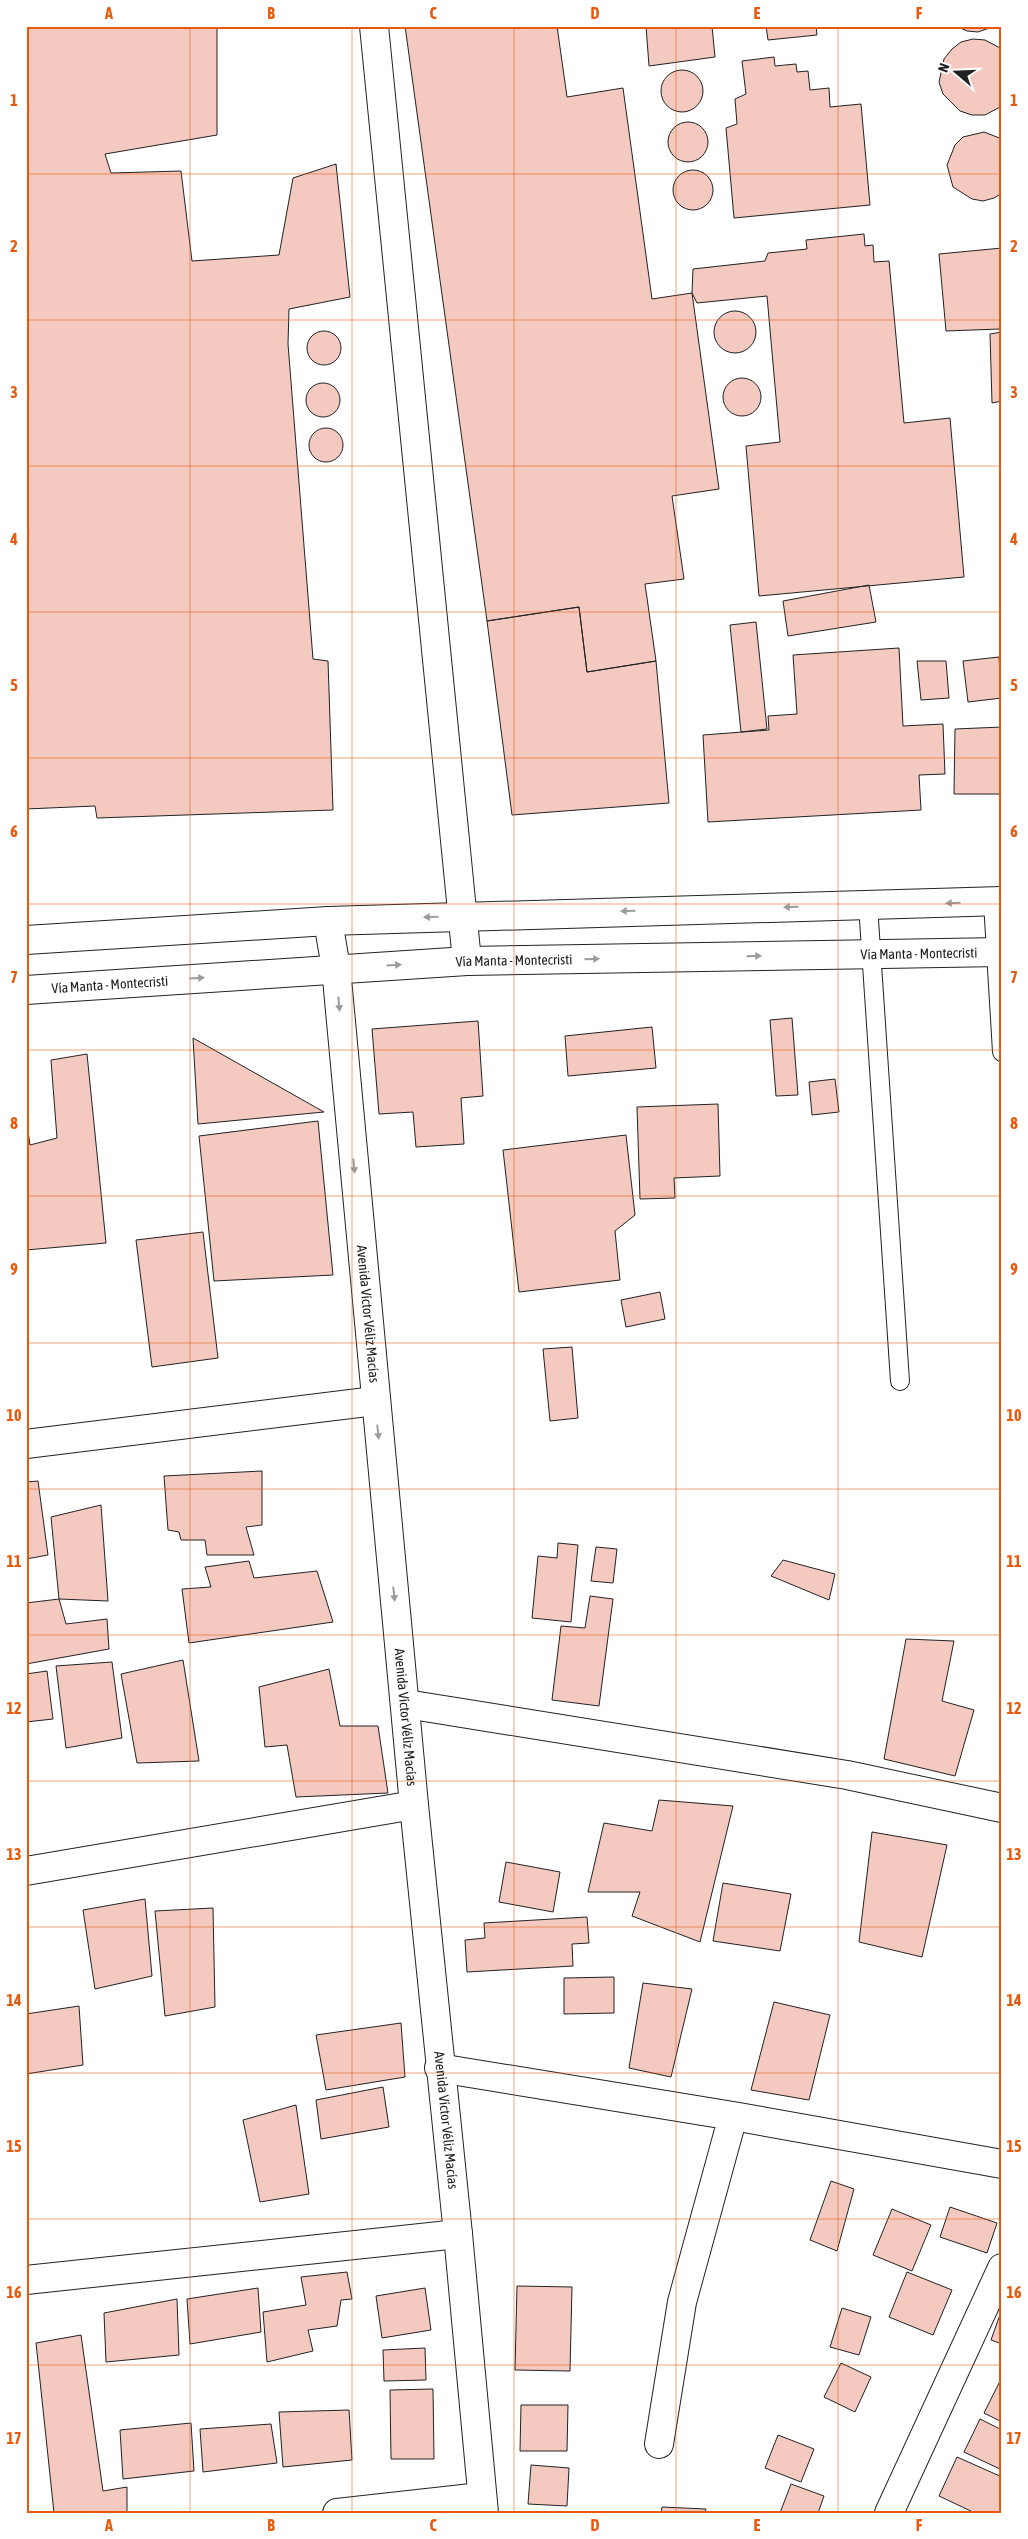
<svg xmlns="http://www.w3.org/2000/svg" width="1028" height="2539" font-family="'Asap Condensed',sans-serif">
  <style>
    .building { fill: #f3c9c0; stroke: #222 }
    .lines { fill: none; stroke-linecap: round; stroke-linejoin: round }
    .lane-casing { stroke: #222; stroke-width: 20 }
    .street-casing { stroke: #222; stroke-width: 30 }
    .secondary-casing { stroke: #222; stroke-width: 30 }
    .primary-casing { stroke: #222; stroke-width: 30 }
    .lane { stroke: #fff; stroke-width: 18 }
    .street { stroke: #fff; stroke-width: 28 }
    .secondary { stroke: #fff; stroke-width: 28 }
    .primary { stroke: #fff; stroke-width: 28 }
    .oneway { fill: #9c9c9c }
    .grid { fill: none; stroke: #e8590c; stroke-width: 1; stroke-opacity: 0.55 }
    .labels { text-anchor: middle; stroke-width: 4; stroke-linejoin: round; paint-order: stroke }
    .street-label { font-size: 14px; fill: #222; stroke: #fff }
    .neatline { fill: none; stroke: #e8590c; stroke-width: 2 }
    .grid-label { font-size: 16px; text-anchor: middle; font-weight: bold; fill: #e8590c }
  </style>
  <rect width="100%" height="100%" fill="#fff"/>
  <path class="building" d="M26 26H217V135L105 154 111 173 181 171 192 261 279 255 293 178 336 164 350 297 289 309 288 344 313 659 328 661 333 810 97 818 95 806 26 809Z
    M405 26H557L567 97 623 88 652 299 692 293 719 489 672 496 684 579 645 584 656 661 587 672 579 607 487 621Z
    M646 26H712L715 57 649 66Z
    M766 26H816L817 35 768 40Z
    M956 26H995L978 32 967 31Z
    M973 39 985 40 1002 49V106L985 115H972L960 111 943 94 939 82 944 59 952 49 961 42Z
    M774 57 775 66 796 64 797 72 808 71 810 90 829 88 830 107 861 104 870 205 734 218 726 128 737 124 735 99 746 94 742 61Z
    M661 91a21 21 0 1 1 42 0a21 21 0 1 1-42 0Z
    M668 142a20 20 0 1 1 40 0a20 20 0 1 1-40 0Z
    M984 132 1002 139V193L994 198 983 201 972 199 953 187 947 165 955 145 963 137Z
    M673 190a20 20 0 1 1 40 0a20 20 0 1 1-40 0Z
    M864 234 865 246 873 245 874 262 889 261 904 423 950 418 964 577 759 596 746 446 780 442 767 296 697 303 692 293 693 269 765 261 768 253 807 249 806 240Z
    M1002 248V323L1000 329 946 331 939 254Z
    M714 332a21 21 0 1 1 42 0a21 21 0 1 1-42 0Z
    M307 348a17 17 0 1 1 34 0a17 17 0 1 1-34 0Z
    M1002 332V401L992 403 990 334Z
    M723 397a19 19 0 1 1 38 0a19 19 0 1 1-38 0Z
    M306 400a17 17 0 1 1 34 0a17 17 0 1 1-34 0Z
    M309 445a17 17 0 1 1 34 0a17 17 0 1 1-34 0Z
    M869 585 876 622 788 636 783 601Z
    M579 607 587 672 656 661 669 803 512 815 487 621Z
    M756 622 767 729 741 732 730 625Z
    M899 648 903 726 943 724 945 774 919 775 921 810 708 822 703 735 769 730 768 716 797 714 793 655Z
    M999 657 1002 698 968 702 963 661Z
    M917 661H946L949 698 921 700Z
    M1002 727V794H954L955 729Z
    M792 1018 798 1095 776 1096 770 1020Z
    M478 1021 483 1096 461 1098 464 1144 416 1147 413 1112 379 1114 372 1029Z
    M652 1027 656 1068 568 1076 565 1036Z
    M193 1038 324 1112 198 1124Z
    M87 1054 106 1243 26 1250V1117L30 1145 57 1138 51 1060Z
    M835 1079 839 1112 812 1115 809 1082Z
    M718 1104 720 1176 674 1178 675 1198 640 1199 637 1107Z
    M318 1121 333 1275 214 1281 199 1136Z
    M626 1135 635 1215 615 1231 620 1280 519 1292 503 1150Z
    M203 1232 218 1358 152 1367 136 1240Z
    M660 1292 665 1319 626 1327 621 1300Z
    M572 1347 578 1418 550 1421 543 1349Z
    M262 1471V1525L246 1527 254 1555H207L205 1540H181L179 1532 168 1530 164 1476Z
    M38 1481 48 1555 26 1559V1482Z
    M101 1505 108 1601 59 1599 51 1517Z
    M558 1543 578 1545 571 1622 532 1618 538 1556 557 1558Z
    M596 1547 617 1549 613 1583 591 1581Z
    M783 1560 835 1574 829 1600 771 1576Z
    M249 1561 254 1578 317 1571 333 1622 189 1643 182 1589 211 1587 205 1567Z
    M590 1596 613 1599 599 1706 552 1700 561 1626 585 1628Z
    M59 1599 66 1624 107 1619 109 1649 26 1664V1603Z
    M906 1639 954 1641 942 1701 974 1710 955 1776 884 1759Z
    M183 1660 199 1761 137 1763 121 1674Z
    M112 1662 122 1738 66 1748 56 1666Z
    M329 1669 340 1726H378L388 1793 296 1797 287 1745 265 1747 259 1687Z
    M47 1671 53 1719 26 1722V1674Z
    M659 1800 733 1806 700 1942 632 1916 640 1892H588L604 1823 652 1831Z
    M872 1832 947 1845 922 1957 859 1942Z
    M506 1862 560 1872 553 1912 499 1902Z
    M723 1883 791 1894 780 1951 713 1941Z
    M145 1899 152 1976 95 1989 83 1910Z
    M213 1908 215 2007 165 2016 155 1911Z
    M587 1917 589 1943 572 1944 573 1966 467 1972 465 1940 485 1938 484 1923Z
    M614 1977V2013L564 2014V1978Z
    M643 1983 692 1989 671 2077 629 2068Z
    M774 2002 830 2015 809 2100 751 2090Z
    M79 2006 83 2065 26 2074V2014Z
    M401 2023 405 2077 326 2090 316 2035Z
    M383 2087 389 2127 321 2139 316 2100Z
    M296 2105 309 2194 260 2202 243 2120Z
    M831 2181 854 2189 837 2251 810 2240Z
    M950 2207 997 2223 987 2253 940 2237Z
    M892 2209 931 2225 912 2271 873 2255Z
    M347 2272 352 2299 341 2300 337 2326 308 2330 313 2351 267 2362 263 2312 306 2305 301 2277Z
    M907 2272 952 2290 933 2335 889 2317Z
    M517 2286 572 2287 570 2371 515 2370Z
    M258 2288 261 2332 190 2344 187 2299Z
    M425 2288 431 2330 382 2338 376 2296Z
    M177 2299 179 2355 106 2362 104 2313Z
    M842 2308 871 2317 859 2355 830 2347Z
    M1002 2309V2344L991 2340Z
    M81 2335 103 2491 127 2487V2513H54L36 2343Z
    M425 2348 426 2380 384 2381 383 2350Z
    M841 2363 871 2377 855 2412 824 2397Z
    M1002 2377V2422L984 2413Z
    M433 2389 434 2459H391L390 2390Z
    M521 2405H568L567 2451H520Z
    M349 2410 352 2460 283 2467 279 2412Z
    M980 2419 1002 2430V2470L964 2452Z
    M191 2423 194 2471 123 2479 120 2430Z
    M271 2424 277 2463 203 2472 200 2429Z
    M778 2435 814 2449 801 2482 765 2468Z
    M957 2457 1002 2477V2513H975L939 2496Z
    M531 2465 569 2468 567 2506 528 2504Z
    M791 2484 824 2496 818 2513H780Z
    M662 2507 706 2509 705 2513H661Z"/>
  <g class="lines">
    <g class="lane-casing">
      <path id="lane" d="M993 902 1002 1052
        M868 905 900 1381"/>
    </g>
    <g class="street-casing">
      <path id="street" d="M374 26 467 961
        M26 1444 375 1401
        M406 1704 847 1775 1002 1808
        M26 1871 414 1805
        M439 2068 733 2116 1002 2164
        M26 2280 458 2234
        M659 2444 682 2302 733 2116
        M337 2513 481 2497
        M889 2513 1002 2268"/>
    </g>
    <g class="secondary-casing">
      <g id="secondary">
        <path id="s1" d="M328 921 336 968 414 1805 458 2234 484 2513"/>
      </g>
    </g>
    <g class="primary-casing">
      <g id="primary">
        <path d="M26 940 328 921 1002 901"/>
        <path id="s2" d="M26 990 467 961 1002 952"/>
      </g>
    </g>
    <use href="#lane" class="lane"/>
    <use href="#street" class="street"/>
    <use href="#secondary" class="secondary"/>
    <use href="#primary" class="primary"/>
  </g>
  <defs><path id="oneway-solid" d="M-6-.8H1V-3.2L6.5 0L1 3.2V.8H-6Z" transform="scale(1.25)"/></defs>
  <g class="oneway">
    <use href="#oneway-solid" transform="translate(953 903) rotate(178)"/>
    <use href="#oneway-solid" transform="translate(791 907) rotate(179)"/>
    <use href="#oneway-solid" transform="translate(628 911) rotate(179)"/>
    <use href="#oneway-solid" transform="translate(431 917) rotate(178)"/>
    <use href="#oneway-solid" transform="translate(754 956) rotate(-1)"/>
    <use href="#oneway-solid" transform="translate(592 959) rotate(-1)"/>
    <use href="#oneway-solid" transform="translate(394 965) rotate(-3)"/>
    <use href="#oneway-solid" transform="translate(197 978) rotate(-4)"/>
    <use href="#oneway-solid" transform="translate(339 1004) rotate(85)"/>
    <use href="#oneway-solid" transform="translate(354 1166) rotate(85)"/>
    <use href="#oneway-solid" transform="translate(378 1432) rotate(84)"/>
    <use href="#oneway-solid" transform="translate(394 1594) rotate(84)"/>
  </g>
  <path class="grid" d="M190 26V2513M352 26V2513M514 26V2513M676 26V2513M838 26V2513M26 174H1002M26 320H1002M26 466H1002M26 612H1002M26 758H1002M26 904H1002M26 1050H1002M26 1196H1002M26 1343H1002M26 1489H1002M26 1635H1002M26 1781H1002M26 1927H1002M26 2073H1002M26 2219H1002M26 2365H1002"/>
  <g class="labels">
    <g class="street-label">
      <text dy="5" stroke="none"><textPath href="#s2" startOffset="894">Vía Manta - Montecristi</textPath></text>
      <text dy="5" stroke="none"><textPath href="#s2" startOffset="489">Vía Manta - Montecristi</textPath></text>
      <text dy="5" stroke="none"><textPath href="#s2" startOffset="84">Vía Manta - Montecristi</textPath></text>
      <text dy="5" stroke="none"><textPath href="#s1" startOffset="395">Avenida Víctor Véliz Macías</textPath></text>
      <text dy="5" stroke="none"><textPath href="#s1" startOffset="800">Avenida Víctor Véliz Macías</textPath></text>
      <text dy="5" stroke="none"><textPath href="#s1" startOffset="1205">Avenida Víctor Véliz Macías</textPath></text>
    </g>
  </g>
  <rect width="1028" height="2539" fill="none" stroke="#ffffff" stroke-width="55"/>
  <g transform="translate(956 72) rotate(289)" stroke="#ffffff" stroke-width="4" paint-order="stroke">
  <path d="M0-4L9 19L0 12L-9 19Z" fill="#222222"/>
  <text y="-8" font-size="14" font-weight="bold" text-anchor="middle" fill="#222222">N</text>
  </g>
  <rect x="28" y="28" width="972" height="2484" class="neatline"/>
  <g class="grid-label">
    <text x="109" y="19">A</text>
    <text x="271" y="19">B</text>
    <text x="433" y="19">C</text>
    <text x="595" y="19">D</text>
    <text x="757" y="19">E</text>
    <text x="919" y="19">F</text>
    <text x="14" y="106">1</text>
    <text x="1014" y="106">1</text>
    <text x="14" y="252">2</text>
    <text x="1014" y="252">2</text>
    <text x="14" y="398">3</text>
    <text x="1014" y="398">3</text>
    <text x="14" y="545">4</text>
    <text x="1014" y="545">4</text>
    <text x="14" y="691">5</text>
    <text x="1014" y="691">5</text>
    <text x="14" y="837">6</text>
    <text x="1014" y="837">6</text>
    <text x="14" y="983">7</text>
    <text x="1014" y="983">7</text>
    <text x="14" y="1129">8</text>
    <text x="1014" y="1129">8</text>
    <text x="14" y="1275">9</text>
    <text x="1014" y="1275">9</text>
    <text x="14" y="1421">10</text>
    <text x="1014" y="1421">10</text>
    <text x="14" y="1567">11</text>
    <text x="1014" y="1567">11</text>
    <text x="14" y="1714">12</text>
    <text x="1014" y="1714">12</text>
    <text x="14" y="1860">13</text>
    <text x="1014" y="1860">13</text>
    <text x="14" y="2006">14</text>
    <text x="1014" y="2006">14</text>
    <text x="14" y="2152">15</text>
    <text x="1014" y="2152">15</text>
    <text x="14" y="2298">16</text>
    <text x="1014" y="2298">16</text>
    <text x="14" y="2444">17</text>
    <text x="1014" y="2444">17</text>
    <text x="109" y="2531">A</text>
    <text x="271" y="2531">B</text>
    <text x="433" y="2531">C</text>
    <text x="595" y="2531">D</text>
    <text x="757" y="2531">E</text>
    <text x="919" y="2531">F</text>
  </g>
</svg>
